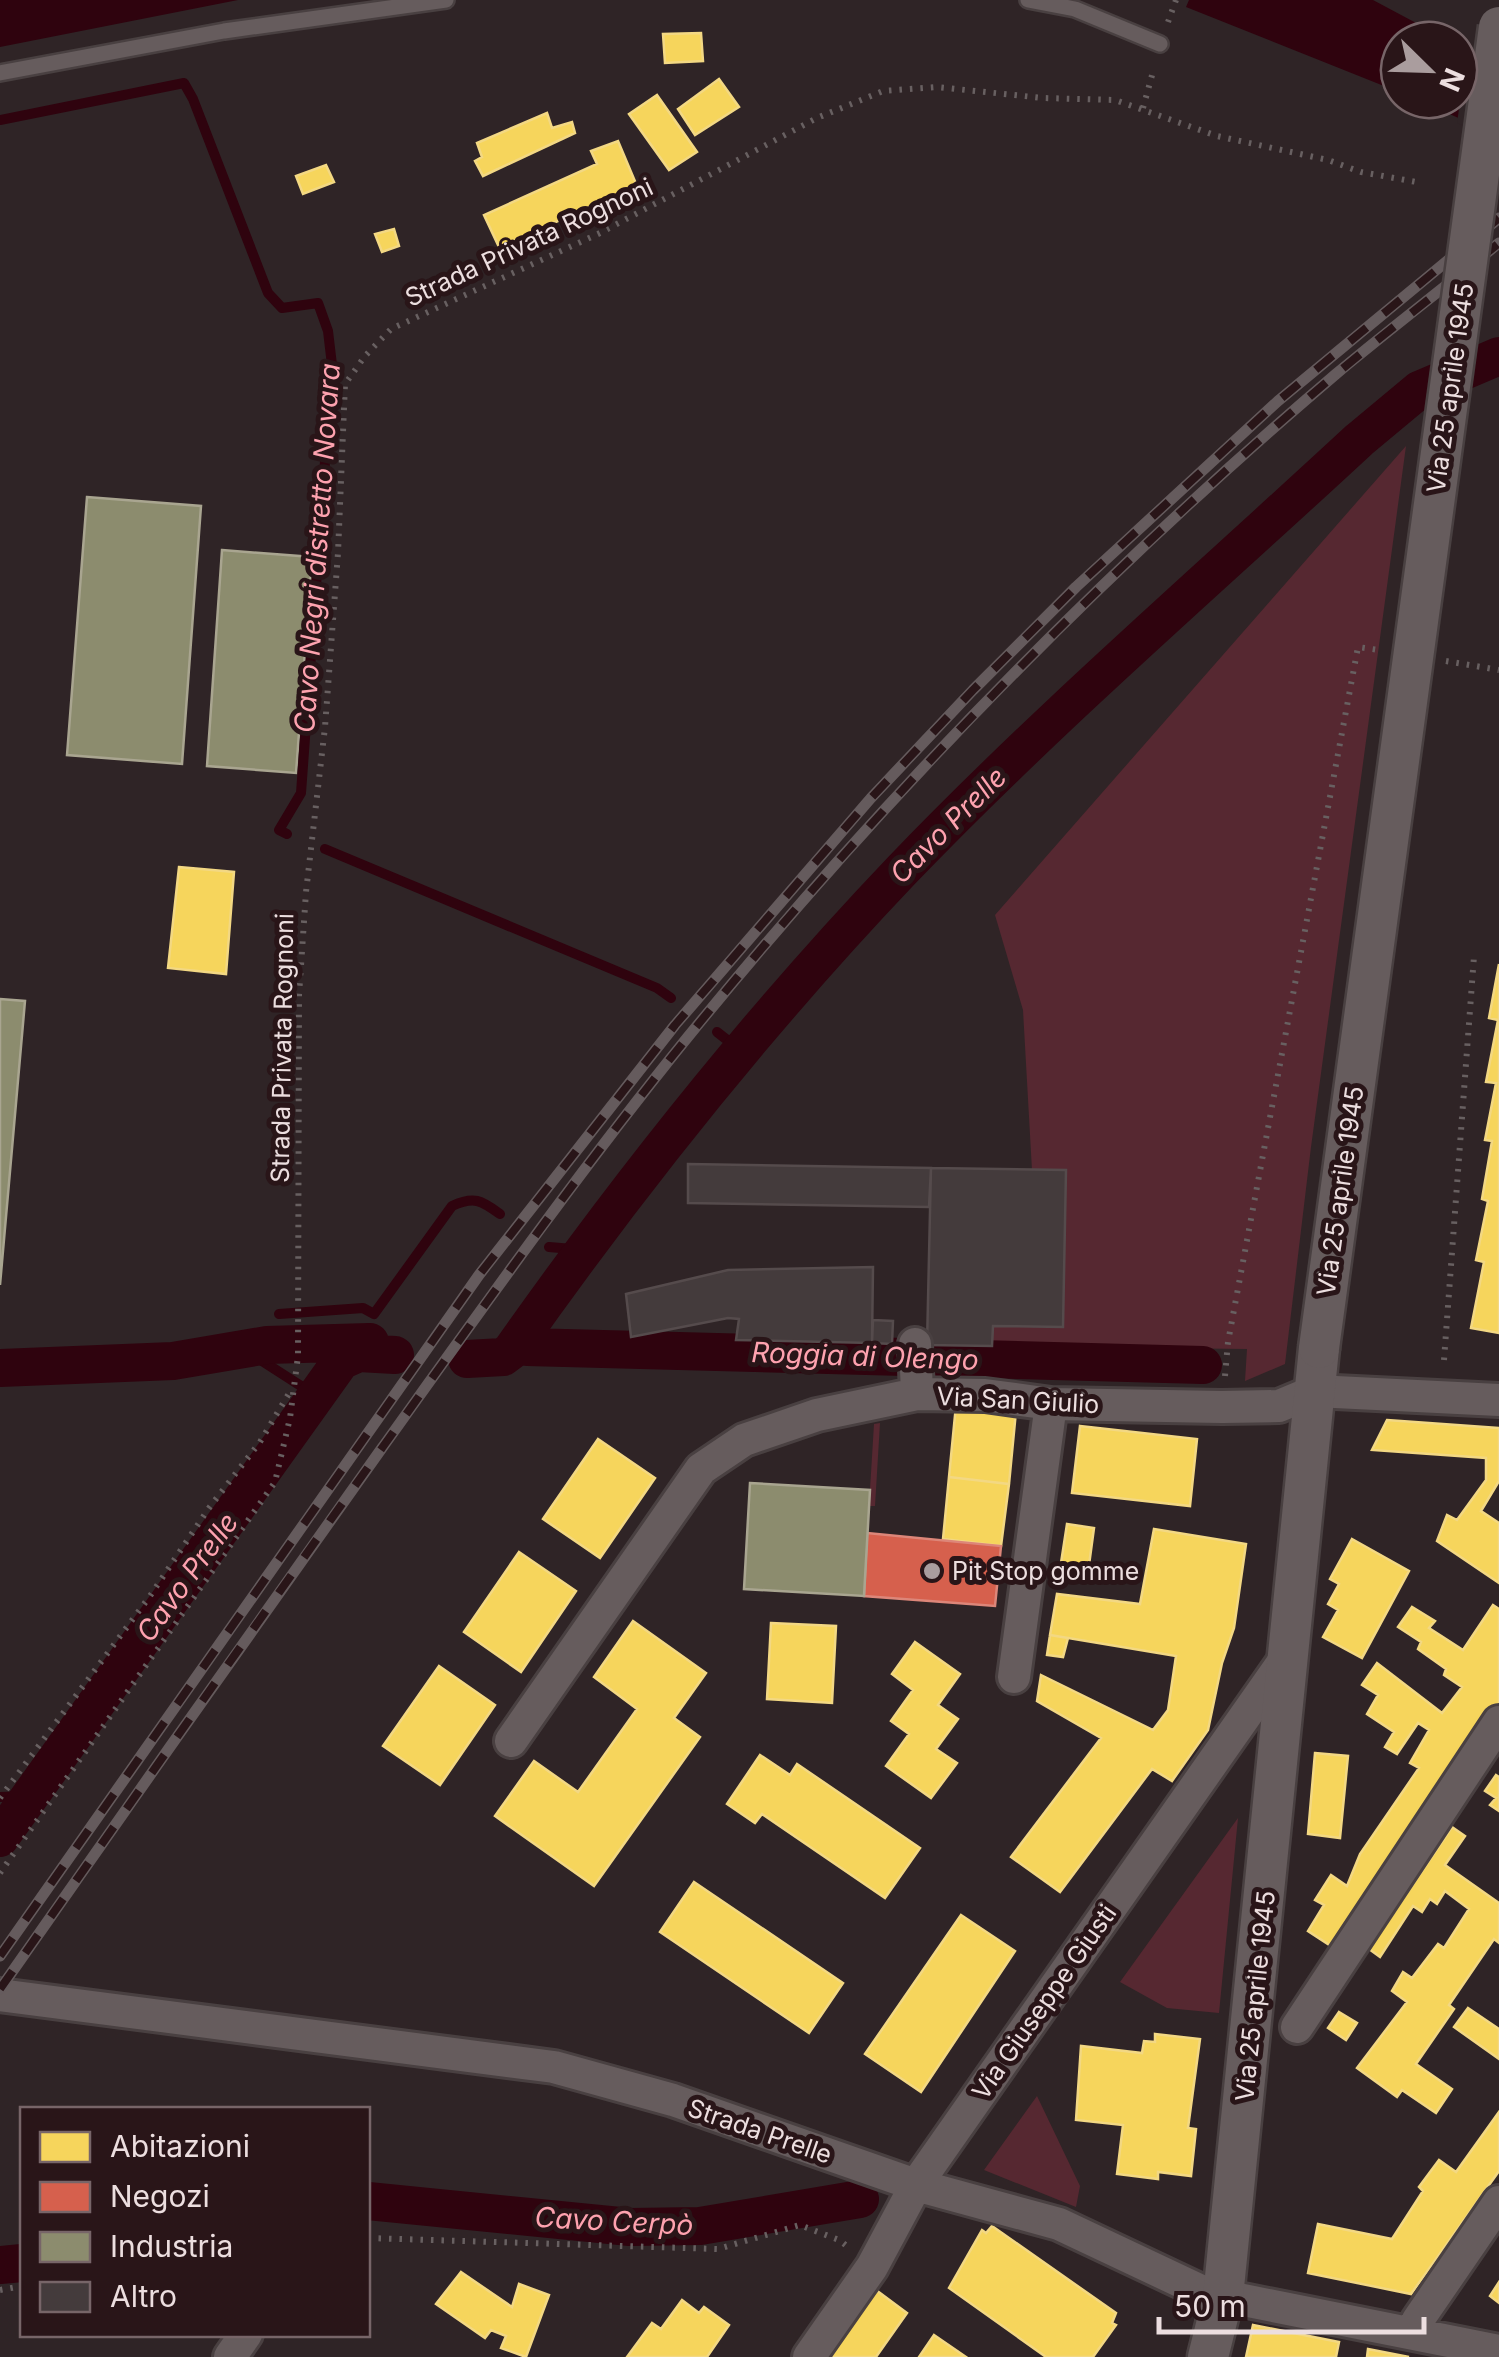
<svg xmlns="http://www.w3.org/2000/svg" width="1499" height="2357" font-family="Inter,sans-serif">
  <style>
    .green { fill: #562831 }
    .water { fill: #2f030e }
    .pier { fill: #2f2426 }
    .homes { fill: #f6d55c; stroke: #f3d883; stroke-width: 2.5 }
    .shops { fill: #d6604d; stroke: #dd8679; stroke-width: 2.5 }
    .industry { fill: #8c8c6e; stroke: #a9a590; stroke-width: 2.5 }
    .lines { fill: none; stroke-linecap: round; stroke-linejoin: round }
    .stream { stroke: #2f030e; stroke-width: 10 }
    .canal { stroke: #2f030e; stroke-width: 38 }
    .building { fill: #443b3c; stroke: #554b4c; stroke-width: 2.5 }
    .service-casing { stroke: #494041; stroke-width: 20 }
    .minor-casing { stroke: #494041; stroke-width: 38 }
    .tertiary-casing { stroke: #494041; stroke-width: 45 }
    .path { stroke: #686061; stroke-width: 6; stroke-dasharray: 2.5 8; stroke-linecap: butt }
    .service { stroke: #665c5d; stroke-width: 15 }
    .minor { stroke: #665c5d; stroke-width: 32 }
    .tertiary { stroke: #665c5d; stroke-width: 40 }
    .rail-casing { stroke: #655b5d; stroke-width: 11 }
    .rail { stroke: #291518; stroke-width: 8; stroke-dasharray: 22; stroke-linecap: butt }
    .tertiary-bridge-casing { stroke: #494041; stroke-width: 45; stroke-linecap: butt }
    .tertiary-bridge { stroke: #665c5d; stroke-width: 40 }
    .poi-dot { fill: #aa9d9e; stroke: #291518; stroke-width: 4 }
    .labels { text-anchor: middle; stroke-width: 10; stroke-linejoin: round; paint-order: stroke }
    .street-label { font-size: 25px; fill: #ecdedf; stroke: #291518 }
    .poi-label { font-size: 25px; fill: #ecdedf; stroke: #291518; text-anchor: start }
    .water-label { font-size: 28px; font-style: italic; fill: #fea2af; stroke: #291518 }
  </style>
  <rect width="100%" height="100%" fill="#2f2426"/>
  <path class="green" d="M1406 446 1311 1147 1285 1364 1245 1381 1247 1349 992 1346 993 1326 1063 1327 1032 1170 1023 1010 995 915Z
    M880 1423 875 1506H869L874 1424Z
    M1238 1818 1219 2013 1167 2008 1120 1982Z
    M1037 2096 1080 2186 1076 2207 984 2170Z"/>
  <path class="water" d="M0 0H238L0 47Z
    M1189 0H1373L1448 40H1399V92L1186 7Z
    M1459 47 1499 68V136L1418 100H1459Z"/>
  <path class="pier" d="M1468 46 1499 62V141L1457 123Z"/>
  <path class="homes" d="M701 33 703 61 665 63 663 34Z
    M719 79 739 107 695 135 678 109Z
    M657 95 697 152 669 170 629 114Z
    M547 113 552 128 572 122 575 133 483 176 475 161 482 157 477 143Z
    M618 141 637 186 499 247 484 215 597 164 591 151Z
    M326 165 334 182 303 194 296 176Z
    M394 229 399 246 382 252 375 234Z
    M179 867 234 872 226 974 168 968Z
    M1499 964V1333L1471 1328 1484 1262 1476 1260 1488 1201 1482 1199 1492 1141 1485 1140 1496 1083 1486 1082 1498 1020 1489 1018Z
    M956 1405 1016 1411 1009 1484 949 1477Z
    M1387 1420 1499 1428V1481L1481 1511 1499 1523V1583L1437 1541 1447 1515 1457 1520 1486 1480V1458L1372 1450Z
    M1080 1426 1197 1439 1190 1506 1072 1493Z
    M598 1439 655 1478 600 1558 543 1519Z
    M949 1477 1009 1484 1001 1546 943 1539Z
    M1067 1524 1094 1528 1087 1580 1059 1576Z
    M1154 1529 1246 1544 1234 1628 1222 1663 1208 1730 1172 1781 1152 1769 1060 1892 1011 1857 1101 1738 1037 1701 1041 1675 1153 1730 1168 1710 1176 1656 1050 1635 1057 1594 1140 1604Z
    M1352 1539 1409 1571 1362 1658 1323 1637 1338 1610 1328 1604 1339 1584 1330 1579Z
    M519 1552 576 1591 521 1672 464 1632Z
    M1493 1605 1499 1609V1705L1337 1950 1308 1931 1324 1905 1315 1900 1331 1875 1347 1886 1360 1854 1419 1768 1410 1763 1429 1730 1418 1723 1397 1754 1385 1747 1394 1732 1367 1714 1378 1695 1362 1685 1377 1663 1442 1713 1462 1687 1444 1675 1446 1669 1418 1649 1421 1642 1398 1627 1412 1607 1435 1621 1429 1628 1463 1650Z
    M633 1621 706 1673 674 1718 700 1737 594 1886 495 1816 534 1761 578 1792 637 1709 594 1677Z
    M771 1623 836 1626 832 1703 767 1699Z
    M1050 1635 1068 1638 1063 1657 1047 1655Z
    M915 1642 960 1674 938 1705 958 1719 936 1749 957 1763 931 1798 886 1766 909 1734 891 1721 913 1690 892 1674Z
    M439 1666 495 1705 440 1785 383 1746Z
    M1315 1753 1348 1756 1340 1838 1308 1834Z
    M760 1755 790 1775 797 1764 920 1848 885 1898 762 1814 755 1823 727 1804Z
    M1496 1775 1499 1777V1811L1490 1805 1496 1798 1485 1791Z
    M1452 1827 1465 1836 1445 1865 1499 1903V1943L1494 1939 1449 2005 1454 2009 1416 2064 1452 2089 1436 2113 1402 2090 1397 2097 1357 2068 1407 2002 1392 1991 1403 1972 1412 1978 1438 1944 1444 1948 1469 1909 1445 1891 1437 1904 1430 1899 1422 1912 1413 1906 1380 1957 1369 1949Z
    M694 1882 843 1983 809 2033 660 1932Z
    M961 1915 1015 1951 921 2092 865 2054Z
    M1468 2008 1499 2029V2059L1454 2027Z
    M1339 2012 1357 2023 1346 2040 1328 2028Z
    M1155 2034 1200 2039 1188 2128 1196 2129 1191 2176 1158 2172V2179L1117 2174 1123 2125 1076 2120 1081 2046 1142 2053 1144 2041 1155 2042Z
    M1499 2112V2171L1411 2294 1308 2273 1318 2224 1392 2239 1423 2191 1419 2187 1439 2160 1456 2172Z
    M992 2226 1116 2313 1112 2323 1116 2325 1093 2357H1046L949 2288 982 2230 986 2233Z
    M461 2272 512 2307 519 2284 549 2295 526 2357 501 2348 506 2336 491 2330 485 2338 436 2304Z
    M1499 2282V2303L1490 2296Z
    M876 2290 907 2313 876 2357H829Z
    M682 2300 699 2313 704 2307 729 2325 707 2357H627L652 2323 661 2329Z
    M1253 2325 1339 2342 1336 2357H1246Z
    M934 2335 966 2357H919Z
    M1368 2349 1409 2357H1367Z"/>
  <path class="shops" d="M867 1533 1001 1546 995 1606 864 1596Z"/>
  <path class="industry" d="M87 497 201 506 182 764 67 755Z
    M222 550 312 557 296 773 207 766Z
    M0 999 25 1001 0 1285Z
    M750 1483 870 1490 864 1596 744 1589Z"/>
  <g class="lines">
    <path class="stream" d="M0 120 184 83 193 99 268 293 282 308 318 303 328 331 332 365 301 793 279 830 287 834
      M325 849 657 988 671 998
      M717 1032 740 1050
      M549 1247 584 1250
      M279 1314 363 1308 374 1314 452 1206C474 1196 481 1200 500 1214
      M245 1350 315 1395
      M0 1797 29 1796"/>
    <path class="canal" d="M527 1347 1203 1365
      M467 1359 503 1357 511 1351C630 1182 760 1019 902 870 1047 719 1206 582 1359 440L1419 390 1499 356
      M0 1368 173 1361 267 1345 370 1342
      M0 1838 341 1361 359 1353 395 1355
      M368 2201 630 2227 700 2226 860 2199
      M0 2265 22 2263"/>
  </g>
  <path class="building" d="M688 1164 931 1168 929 1207 688 1203Z
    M931 1168 1066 1170 1063 1327 993 1326 992 1346 927 1345Z
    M873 1267 872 1343 736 1340 739 1319 728 1318 631 1337 626 1294 728 1270Z
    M873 1320 893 1321 892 1344 872 1343Z"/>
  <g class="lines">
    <g class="service-casing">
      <path id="service" d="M1028 0 1075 9 1160 44
        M0 73 224 31 446 0"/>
    </g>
    <g class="minor-casing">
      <path id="minor" d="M915 1344 917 1394
        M1014 1677 1051 1404
        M511 1741 701 1469 744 1440 817 1415 917 1394 985 1395 1051 1404 1222 1407 1279 1406 1315 1391 1499 1400
        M0 1995 554 2067 673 2100 916 2185 1059 2224 1203 2292 1499 2351
        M1297 2027 1499 1722
        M1412 2333 1418 2320 1499 2202
        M230 2357 246 2334
        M809 2357 872 2267 916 2185 1288 1655"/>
    </g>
    <g class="tertiary-casing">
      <path id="tertiary" d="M1208 2357 1223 2297 1319 1348"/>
    </g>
    <path class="path" d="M1168 22 1176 0
      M1143 108 1154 68
      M1446 661 1499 670
      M1444 1360 1474 956
      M1225 1376 1228 1342 1358 647 1379 650
      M0 1798 150 1596 209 1508 260 1442 291 1390
      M0 1873 275 1482 290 1418 298 1356 299 995 306 892 325 727 338 553 345 384 365 356 391 329 598 234 817 118 883 91 937 87 1043 98 1115 100 1217 136 1328 160 1361 172 1422 183
      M368 2238 718 2249 800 2225 839 2240 848 2247
      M0 2290 22 2286"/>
    <use href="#service" class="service"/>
    <use href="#minor" class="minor"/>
    <use href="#tertiary" class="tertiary"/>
    <g class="rail-casing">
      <path id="rail" d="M0 1956 479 1275 675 1025 871 798 973 690 1076 587 1278 401 1499 218
        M0 1989C127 1808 253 1628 382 1448 481 1310 580 1170 687 1038 882 799 1101 574 1336 374 1390 329 1445 287 1499 243"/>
    </g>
    <use href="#rail" class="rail"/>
    <g class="tertiary-bridge-casing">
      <path id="tertiary-bridge" d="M1319 1348 1499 27"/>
    </g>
    <use href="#tertiary-bridge" class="tertiary-bridge"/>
  </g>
  <circle class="poi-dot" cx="932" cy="1571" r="10"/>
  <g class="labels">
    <g class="street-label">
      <text transform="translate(529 242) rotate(-25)" y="9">Strada Privata Rognoni</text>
      <text transform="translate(1450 388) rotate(-82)" y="9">Via 25 aprile 1945</text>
      <text transform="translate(282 1048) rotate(-89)" y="9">Strada Privata Rognoni</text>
      <text transform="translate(1340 1191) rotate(-82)" y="9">Via 25 aprile 1945</text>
      <text transform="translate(1018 1400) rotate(3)" y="9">Via San Giulio</text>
      <text transform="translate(1255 1996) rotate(-84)" y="9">Via 25 aprile 1945</text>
      <text transform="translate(1044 2002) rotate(-55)" y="9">Via Giuseppe Giusti</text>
      <text transform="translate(760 2131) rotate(19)" y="9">Strada Prelle</text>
    </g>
    <g class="poi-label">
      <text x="952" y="1580">Pit Stop gomme</text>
    </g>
    <g class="water-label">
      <text transform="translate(317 548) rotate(-86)" y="10">Cavo Negri distretto Novara</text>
      <text transform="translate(948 825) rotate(-45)" y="10">Cavo Prelle</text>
      <text transform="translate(865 1356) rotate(2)" y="10">Roggia di Olengo</text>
      <text transform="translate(187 1577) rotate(-54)" y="10">Cavo Prelle</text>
      <text transform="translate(614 2221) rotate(3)" y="10">Cavo Cerpò</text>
    </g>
  </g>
  <rect x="20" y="2107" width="350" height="230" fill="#291518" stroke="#776568" stroke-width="2.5"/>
  <rect x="40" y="2132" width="50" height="30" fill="#f6d55c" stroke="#776568" stroke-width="2.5"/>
  <text x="110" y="2157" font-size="30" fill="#ecdedf">Abitazioni</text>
  <rect x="40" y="2182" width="50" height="30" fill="#d6604d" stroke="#776568" stroke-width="2.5"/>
  <text x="110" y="2207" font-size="30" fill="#ecdedf">Negozi</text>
  <rect x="40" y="2232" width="50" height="30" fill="#8c8c6e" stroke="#776568" stroke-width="2.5"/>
  <text x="110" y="2257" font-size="30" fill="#ecdedf">Industria</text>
  <rect x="40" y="2282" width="50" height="30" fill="#443b3c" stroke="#776568" stroke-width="2.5"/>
  <text x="110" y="2307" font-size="30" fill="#ecdedf">Altro</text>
  <g transform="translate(1429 70) rotate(113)"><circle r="48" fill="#291518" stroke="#776568" stroke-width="2.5"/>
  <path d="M0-8L18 38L0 25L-18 38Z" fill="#aa9d9e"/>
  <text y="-15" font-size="28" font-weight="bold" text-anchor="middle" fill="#ecdedf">N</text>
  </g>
  <path d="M1159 2317v15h265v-15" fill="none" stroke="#ecdedf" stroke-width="5"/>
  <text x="1174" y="2317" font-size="30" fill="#ecdedf" stroke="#291518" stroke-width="8" paint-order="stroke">50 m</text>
</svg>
